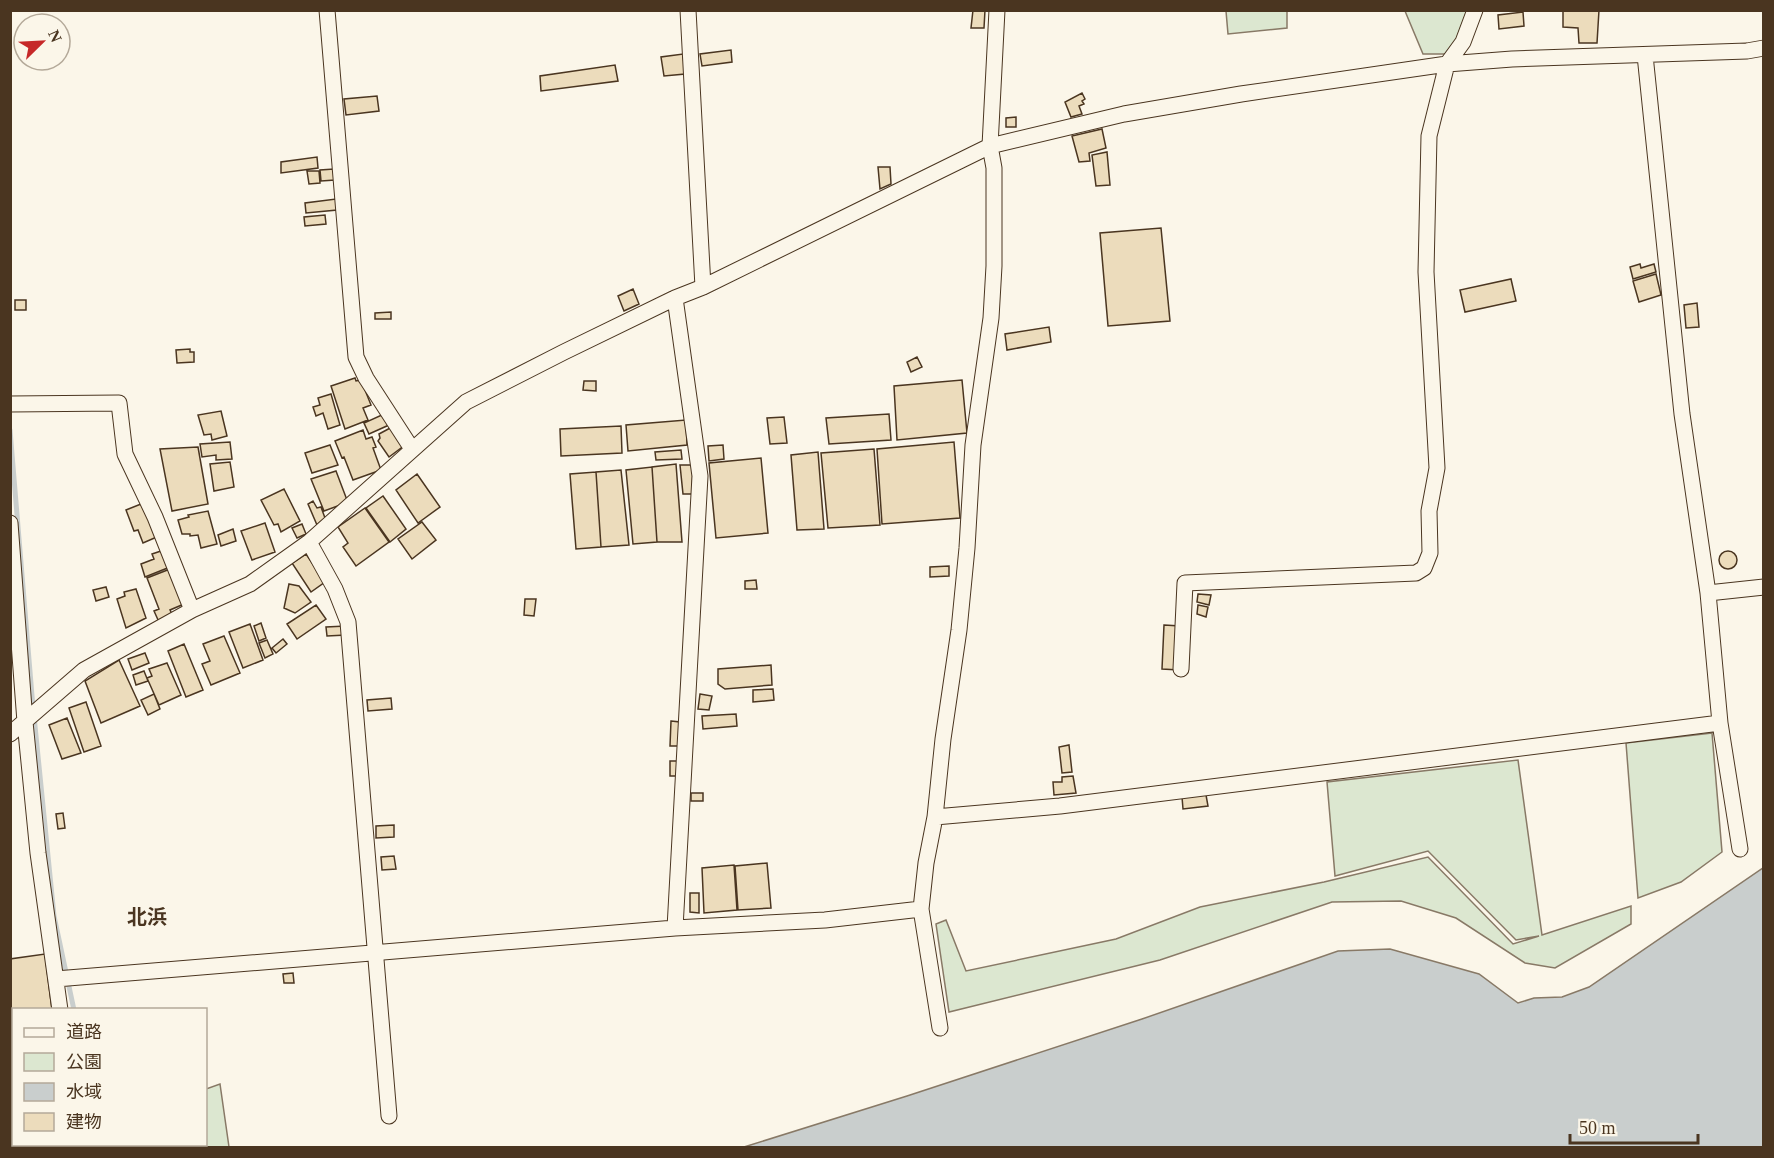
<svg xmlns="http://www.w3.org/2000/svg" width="1774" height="1158" font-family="'Times New Roman','Noto Sans JP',serif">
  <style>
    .green { fill: #dce7d0; stroke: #887966; stroke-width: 1.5 }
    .water { fill: #c9cecd; stroke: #887966; stroke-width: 1.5 }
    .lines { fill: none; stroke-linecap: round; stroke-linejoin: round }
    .stream { stroke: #c9cecd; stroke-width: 5 }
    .building { fill: #ecdcbc; stroke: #4a3520; stroke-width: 1.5 }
    .street-casing { stroke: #4a3520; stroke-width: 17 }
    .street { stroke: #fbf6e9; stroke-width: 15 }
    .labels { text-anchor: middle; stroke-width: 4.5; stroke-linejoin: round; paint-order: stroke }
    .quarter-label { font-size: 20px; font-weight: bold; fill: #4a3520; stroke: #fbf6e9 }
  </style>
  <rect width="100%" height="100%" fill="#fbf6e9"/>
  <path class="green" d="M1226 11H1287V28L1228 34Z
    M1405 11H1467L1456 40 1445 54H1423Z
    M1712 733 1722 852 1681 882 1638 898 1626 743Z
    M1518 760 1542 935 1631 906V924L1555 968 1525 963 1456 918 1401 901 1332 902 1160 960 949 1012 936 924 946 920 966 971 1116 939 1200 907 1324 882 1428 857 1513 944 1539 936 1516 940 1428 851 1335 876 1327 782Z
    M220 1084 229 1147H192V1145L206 1144V1089Z"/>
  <path class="water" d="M1763 868V1147H744L907 1096 1142 1019 1338 951 1390 949 1479 974 1518 1003 1534 998 1562 997 1589 987Z"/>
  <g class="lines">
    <path class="stream" d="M10 430 32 696 54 916 74 1010
      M93 1144V1148"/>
  </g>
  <path class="building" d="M973 10H985L984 28H971Z
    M1563 10H1599L1597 43H1579L1578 28 1563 27Z
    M1523 12 1524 26 1499 29 1498 15Z
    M731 50 732 62 702 66 700 54Z
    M683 54 685 74 664 76 661 57Z
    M615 65 618 81 541 91 540 76Z
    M1082 93 1085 99 1082 101 1084 104 1079 106 1082 114 1071 117 1065 102Z
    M377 96 379 111 346 115 344 99Z
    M1016 117V127H1006V118Z
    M1102 129 1106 148 1089 153 1090 161 1079 162 1072 136Z
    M1107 152 1110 185 1096 186 1092 155Z
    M317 157 318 168 281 173V162Z
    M878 167H890L891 184 880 189Z
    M334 169 335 180 321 181 320 170Z
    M307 171H319L320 183 309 184Z
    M336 199 337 210 306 213 305 203Z
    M325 215 326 224 305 226 304 217Z
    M1161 228 1170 321 1108 326 1100 233Z
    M1640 264 1641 268 1654 264 1656 272 1633 279 1630 267Z
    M1656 274 1661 295 1639 302 1633 281Z
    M1511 279 1516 301 1465 312 1460 290Z
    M633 289 639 304 624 311 618 296Z
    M15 300H26V310H15Z
    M1697 303 1699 327 1686 328 1684 305Z
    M391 312V319H375V313Z
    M1049 327 1051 342 1007 350 1005 334Z
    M190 349V352H194V362L177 363 176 350Z
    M917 357 922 367 911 372 907 362Z
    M355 378 356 381 361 380 371 405 363 408 368 420 345 429 331 386Z
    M962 380 967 433 897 440 894 386Z
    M584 381H596V391L583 390Z
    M331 394 340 425 328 429 323 413 316 416 313 407 320 405 318 398Z
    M221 411 227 436 212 440 211 434 204 435 198 415Z
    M384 414 389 425 369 434 364 423Z
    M889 414 891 440 829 444 826 418Z
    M784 417 787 443 770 444 767 418Z
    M686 420 687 445 628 451 626 425Z
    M621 426 622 453 561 456 560 429Z
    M392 427 405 445 389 457 378 441 380 438 379 434Z
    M363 430 366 439 372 437 376 447 373 448 381 470 353 480 344 457 342 458 335 441Z
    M230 442 232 459 216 460V455L202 457 200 444Z
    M954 442 960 518 882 524 877 449Z
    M330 445 338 465 312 473 305 453Z
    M723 445 724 459 709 461 708 446Z
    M198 447 208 504 172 511 160 449Z
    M874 449 880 525 828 528 821 453Z
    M681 450 682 459 656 460 655 452Z
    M818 452 824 529 797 530 791 455Z
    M761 458 768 533 716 538 709 463Z
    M230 462 234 487 214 491 210 464Z
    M676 464 682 542H657L652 467Z
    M680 465H693L692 494H683Z
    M652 467 657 542 633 544 626 470Z
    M621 470 629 545 601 547 596 472Z
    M336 471 347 500 343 504 324 511 311 479Z
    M596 472 601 547 576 549 570 474Z
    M417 474 440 507 418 523 396 490Z
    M284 489 300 521 281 532 278 524 274 525 261 500Z
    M383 496 406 529 390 542 366 508Z
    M313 501 317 508 321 507 325 518 317 525 308 504Z
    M146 502 159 536 143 543 138 530 134 531 126 510Z
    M365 508 389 542 356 566 343 547 348 543 338 527Z
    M208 511 217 544 201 548 198 535 190 536V534H182L178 520 189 517 188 515Z
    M422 522 436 540 412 559 398 539Z
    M265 523 275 552 252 560 241 531Z
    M302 524 306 534 297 538 292 528Z
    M233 529 236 541 221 546 218 535Z
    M164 550 170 567 145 577 141 564 154 559 152 554Z
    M1719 560a9 9 0 1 1 18 0a9 9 0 1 1-18 0Z
    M306 554 325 582 311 592 292 563Z
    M949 566V576L930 577V567Z
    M170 569 184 604 170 610 173 616 159 622 154 611 159 609 147 578Z
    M756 580 757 589H745V581Z
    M289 584 299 586 311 602 295 613 284 608Z
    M106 587 109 597 96 601 93 590Z
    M136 589 146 618 126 628 117 599 125 596 124 592Z
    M1198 594 1211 595 1209 605 1197 602Z
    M525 599H536L534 616 524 615Z
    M316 605 326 619 297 639 287 624Z
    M1198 605 1208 607 1206 617 1197 614Z
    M261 623 266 638 259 641 254 626Z
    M250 624 263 660 243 668 229 632Z
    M1164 625 1180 626 1179 670 1162 669Z
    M346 626V635L327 636 326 627Z
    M224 636 240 673 211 685 202 664 210 661 203 644Z
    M283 639 287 644 276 653 272 648Z
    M267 640 273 654 265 658 259 643Z
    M184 644 203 690 186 697 168 651Z
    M145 653 149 663 132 670 128 659Z
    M119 660 140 706 101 723 85 681Z
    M167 663 181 695 159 705 147 678 152 676 149 669Z
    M771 665 772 685 725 689 718 684V669Z
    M144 671 148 681 136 685 133 675Z
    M773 689 774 700 753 702V690Z
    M154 694 160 709 148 715 141 700Z
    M700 694 712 696 709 710 698 709Z
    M391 698 392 709 368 711 367 700Z
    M86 702 101 746 84 752 69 708Z
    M736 714 737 726 703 729 702 716Z
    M67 718 81 753 62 759 49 725Z
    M671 721 680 722 679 746H670Z
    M1069 745 1072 772 1062 773 1059 747Z
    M670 761H680L679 776H670Z
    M1073 776 1076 793 1054 795 1053 782H1062V777Z
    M691 793H703V801H691Z
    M1206 795 1208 806 1183 809 1182 797Z
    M63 813 65 828 58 829 56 814Z
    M394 825V837L376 838V826Z
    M394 856 396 869 382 870 381 857Z
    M767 863 771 908 738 910 735 866Z
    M734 865 737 910 704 913 702 868Z
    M690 893H699V913L690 912Z
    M45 954 52 1010H14V1051H10V959Z
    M293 973 294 983H284L283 974Z
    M21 1144H69V1148H21Z"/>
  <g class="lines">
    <g class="street-casing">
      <path id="street" d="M327 10 356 357 366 378 412 449
        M688 10 703 287
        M1645 55 1682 414 1708 593 1720 723 1740 849
        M675 298 700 476 675 928
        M10 404 119 403 125 454 155 517 192 610
        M10 523 25 722 38 853 60 1010
        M309 542 335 589 348 622 389 1116
        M1708 593 1764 587
        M1181 669 1185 583 1416 573 1424 568 1430 553 1429 511 1437 468 1426 272 1429 136 1447 64 1463 42 1475 10
        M10 734 84 670 192 610 250 584 309 542 466 402 564 352 675 298 703 287 990 146 1124 114 1241 94 1447 64 1512 59 1747 51 1764 48
        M935 817 1060 806 1720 723
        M56 979 675 928 825 920 921 909
        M940 1028 921 909 926 863 935 817 943 739 959 630 967 548 973 445 991 318 994 266V168L990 146 997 10
        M76 1144 77 1148"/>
    </g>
    <use href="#street" class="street"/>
  </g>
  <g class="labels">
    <g class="quarter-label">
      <text x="147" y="924">北浜</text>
    </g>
  </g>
  <rect width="1774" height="1158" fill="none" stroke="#4a3520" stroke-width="24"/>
  <rect x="12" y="1008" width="195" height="138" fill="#fbf6e9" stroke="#b4a999" stroke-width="1.5"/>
  <rect x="24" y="1028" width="30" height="9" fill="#fbf6e9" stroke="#b4a999" stroke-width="1.5"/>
  <text x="66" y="1038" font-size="18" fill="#4a3520">道路</text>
  <rect x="24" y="1053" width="30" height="18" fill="#dce7d0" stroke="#b4a999" stroke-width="1.5"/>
  <text x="66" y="1068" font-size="18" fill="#4a3520">公園</text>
  <rect x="24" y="1083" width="30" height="18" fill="#c9cecd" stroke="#b4a999" stroke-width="1.5"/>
  <text x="66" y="1098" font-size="18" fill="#4a3520">水域</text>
  <rect x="24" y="1113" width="30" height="18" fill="#ecdcbc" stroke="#b4a999" stroke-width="1.5"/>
  <text x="66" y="1128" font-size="18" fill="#4a3520">建物</text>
  <g transform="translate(42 42) rotate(66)"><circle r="28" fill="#fbf6e9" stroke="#b4a999" stroke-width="1.5"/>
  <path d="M0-4.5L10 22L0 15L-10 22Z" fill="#c62828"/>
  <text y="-9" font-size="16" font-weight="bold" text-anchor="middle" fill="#4a3520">N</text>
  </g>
  <path d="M1570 1134v9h128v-9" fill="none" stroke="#4a3520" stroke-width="3"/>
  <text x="1579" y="1134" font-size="18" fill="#4a3520" stroke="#fbf6e9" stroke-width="4.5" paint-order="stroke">50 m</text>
</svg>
